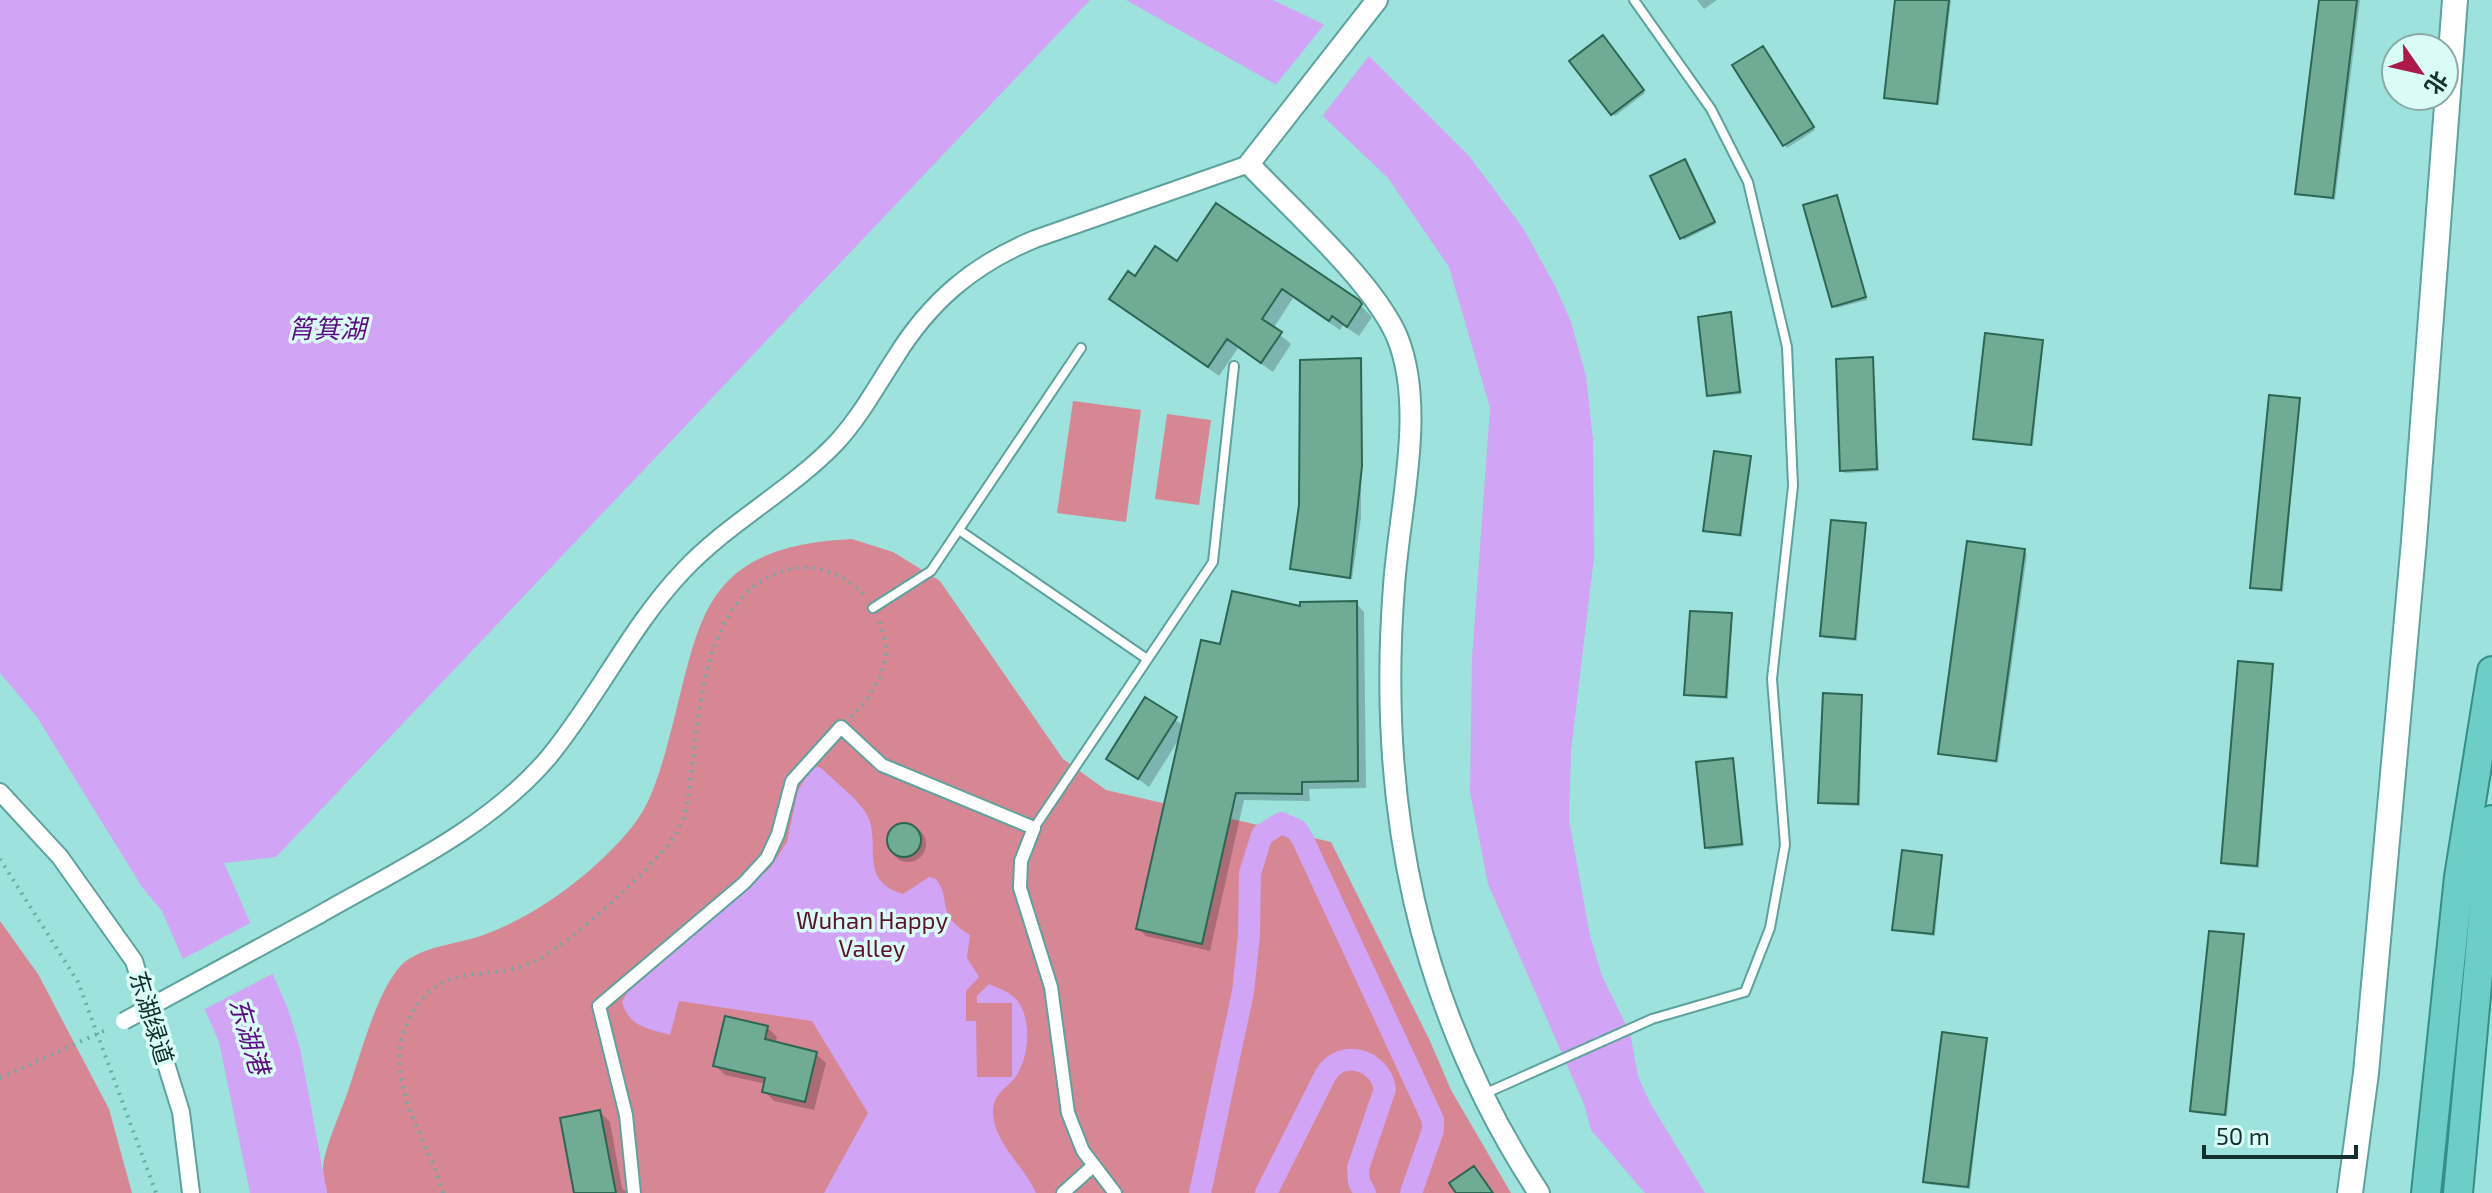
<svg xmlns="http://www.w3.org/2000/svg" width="2492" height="1193" font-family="'Exo 2','Noto Sans SC',sans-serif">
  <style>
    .green { fill: #d78794 }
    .water { fill: #d1a4f5 }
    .pier { fill: #9de2dc }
    .shadow { fill: #0003 }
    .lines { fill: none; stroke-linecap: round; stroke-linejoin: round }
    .canal { stroke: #d1a4f5; stroke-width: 22 }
    .building { fill: #70ab95; stroke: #2c6754; stroke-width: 2 }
    .service-casing { stroke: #5ea29d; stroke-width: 12 }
    .pedestrian-casing { stroke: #5ea29d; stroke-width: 16 }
    .minor-casing { stroke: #5ea29d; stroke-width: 20 }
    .tertiary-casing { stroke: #5ea29d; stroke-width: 24 }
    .secondary-casing { stroke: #5ea29d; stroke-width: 28 }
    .trunk-casing { stroke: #368e88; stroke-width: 32 }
    .path { stroke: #71a9a4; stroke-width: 4; stroke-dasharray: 2 6; stroke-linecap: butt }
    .service { stroke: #fff; stroke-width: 8 }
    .pedestrian { stroke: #fff; stroke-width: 12 }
    .minor { stroke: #fff; stroke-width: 16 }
    .tertiary { stroke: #fff; stroke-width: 20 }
    .secondary { stroke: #fff; stroke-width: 24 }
    .trunk { stroke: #6ccec7; stroke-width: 28 }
    .minor-bridge-casing { stroke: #5ea29d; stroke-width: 20; stroke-linecap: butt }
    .minor-bridge { stroke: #fff; stroke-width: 16 }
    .labels { text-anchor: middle; stroke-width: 7; stroke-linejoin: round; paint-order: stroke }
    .park-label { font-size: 24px; fill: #5e1228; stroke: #dafcf8 }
    .street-label { font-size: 24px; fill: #14302e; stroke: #dafcf8 }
    .water-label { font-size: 26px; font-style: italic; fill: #5d0b87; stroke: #dafcf8 }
  </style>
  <rect width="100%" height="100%" fill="#9de2dc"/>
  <path class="green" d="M1073 401 1141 410 1126 522 1057 513Z
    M1167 414 1211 420 1199 505 1155 499Z
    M852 539 893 552 940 581 1063 759 1106 790 1331 842 1430 1041 1451 1090 1511 1193H327C326 1186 323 1176 323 1169 324 1147 342 1110 349 1088 361 1053 375 999 397 970 416 945 459 945 486 934 540 914 595 872 632 827 650 805 658 777 666 750 701 626 693 547 852 539Z
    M0 921 38 974 109 1109 132 1193H0Z"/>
  <path class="water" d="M0 0H1090L276 857 224 863 288 1009 300 1048 327 1193H250L219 1042 162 911 142 887 37 717 0 673Z
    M1126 0H1273L1350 37 1469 156 1523 228 1555 286 1571 322 1586 376 1593 440 1594 557 1571 751 1569 820 1590 936 1602 976 1630 1033 1638 1076 1650 1103 1705 1193H1645L1591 1130 1584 1104 1488 884 1470 792 1472 658 1490 408 1449 267 1388 178 1309 103Z
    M814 766 821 768C835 782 855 796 866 813 883 841 856 880 903 894L929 877 936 879C953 902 934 913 970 935L967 958 979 977 966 991V1021H976L977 1077H1012V1003H977V996L989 984C998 988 1008 991 1016 999 1032 1017 1030 1056 1016 1076 1008 1088 993 1093 993 1111 993 1142 1024 1166 1036 1193H824L868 1113 812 1021 679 1001 670 1035C647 1028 629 1027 622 1002L627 993 770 868 787 842 798 790Z"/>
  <path class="pier" d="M1327 21 1352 33 1372 52 1320 119 1306 106 1274 87Z
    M254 921 276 972 201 1011 179 961Z"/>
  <path class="shadow" d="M1697 0H1717L1704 9Z
    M1897 0H1951L1939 105 1886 98Z
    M2321 0H2360L2335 200 2297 193Z
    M1605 40 1645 93 1615 116 1572 61Z
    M1765 51 1815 130 1787 148 1735 66Z
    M1687 164 1716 224 1684 240 1682 238Z
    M1837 198 1867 300 1836 308 1833 306Z
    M1217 206 1361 306 1372 317 1359 336 1343 325 1340 330 1293 298 1273 329 1291 344 1273 372 1238 348 1219 376 1112 299 1135 279 1177 263Z
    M1730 315 1742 394 1711 397 1709 395Z
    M2042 341 2033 446 1978 441 1975 438Z
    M1872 359 1879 471 1845 473 1842 470Z
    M1361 360V518L1352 579 1295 571 1292 568Z
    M2299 400 2283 592 2255 589 2252 587Z
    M1750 458 1742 537 1708 532 1705 530Z
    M1865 525 1857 641 1825 638 1822 635Z
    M2024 551 2027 554 1998 763 1943 755 1940 753Z
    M1356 603 1364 612 1366 788 1309 789 1310 801 1244 800 1210 951 1146 936 1138 928 1181 736 1149 787 1109 758 1146 700 1184 726 1222 646 1302 609Z
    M1732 615 1728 699 1688 696 1686 694Z
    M2272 666 2259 868 2226 865 2224 862Z
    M1862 697 1860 806 1822 804 1820 802Z
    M1733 760 1744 846 1709 850 1707 847Z
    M890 844a18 18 0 1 1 36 0a18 18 0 1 1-36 0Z
    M1942 857 1935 936 1897 931 1895 929Z
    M2243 936 2227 1116 2195 1113 2192 1111Z
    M767 1027 777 1037 775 1044 816 1054 826 1063 814 1110 774 1101 764 1091 766 1084 725 1075 715 1065Z
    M1986 1040 1970 1189 1927 1184 1925 1181Z
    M600 1112 610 1122 622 1188 627 1193H574Z"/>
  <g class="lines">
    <path class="canal" d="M1200 1193 1243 992 1249 935 1250 873 1262 835 1281 823 1297 830 1303 840 1433 1120V1130L1411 1193
      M1266 1193 1326 1074C1343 1048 1380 1060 1385 1089L1358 1168 1359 1182 1365 1193"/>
  </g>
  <path class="building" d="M1895 0H1949L1937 104 1884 98Z
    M2319 0H2357L2333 198 2295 194Z
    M1603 35 1644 90 1611 115 1569 61Z
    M1763 46 1814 127 1783 146 1732 65Z
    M1685 159 1715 222 1680 239 1650 176Z
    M1837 195 1866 297 1832 307 1803 205Z
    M1216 203 1359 300 1362 304 1347 327 1332 316 1329 321 1282 289 1262 319 1282 332 1261 363 1227 339 1208 367 1109 299 1128 271 1135 276 1155 246 1177 261Z
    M1731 312 1740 392 1707 396 1698 317Z
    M1985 333 2043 340 2031 445 1973 439Z
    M1873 357 1877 469 1840 471 1836 359Z
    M1361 358 1362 466 1350 578 1290 569 1299 505 1300 360Z
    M2269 395 2300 398 2281 590 2250 588Z
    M1714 451 1751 456 1740 535 1703 531Z
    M1831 520 1866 523 1855 639 1820 636Z
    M1967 541 2025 549 1996 761 1938 754Z
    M1232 591 1300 606V602L1357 601 1358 781 1302 782V794L1236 793 1202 944 1136 929 1201 640 1220 644Z
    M1690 611 1732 613 1726 697 1684 695Z
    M2238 661 2273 664 2257 866 2221 863Z
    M1823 693 1862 695 1858 804 1818 803Z
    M1145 697 1177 717 1138 779 1106 759Z
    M1733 758 1742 844 1705 848 1696 762Z
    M887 840a17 17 0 1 1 34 0a17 17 0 1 1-34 0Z
    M1902 850 1942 855 1933 934 1892 930Z
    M2209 931 2244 934 2225 1115 2190 1111Z
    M725 1016 768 1026 765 1039 817 1052 805 1102 762 1092 765 1078 713 1066Z
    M1942 1032 1987 1038 1968 1187 1923 1182Z
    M600 1110 616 1193H574L560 1118Z
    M1474 1166 1493 1193H1456L1449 1183Z"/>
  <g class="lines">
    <g class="service-casing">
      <path id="service" d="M959 530 1147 659
        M873 608 931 571 1081 348
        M1034 828 1213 562 1234 366
        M1484 1094 1652 1019 1745 992 1770 928 1785 845 1772 679 1793 486 1787 347 1748 182 1711 109 1634 0"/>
    </g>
    <g class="pedestrian-casing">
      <path id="pedestrian" d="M634 1193 626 1115 599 1006 744 883 767 858 778 834 792 781 841 727 882 765 1034 828 1021 861 1020 888 1051 987 1068 1113 1083 1151 1115 1193
        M1063 1193 1093 1166"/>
    </g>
    <g class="minor-casing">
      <path id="minor" d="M0 792 60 857 134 961 181 1112 191 1193
        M319 915C399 869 487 829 548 758 597 699 630 627 683 571 729 522 790 491 836 443 860 417 876 387 895 358 930 301 974 264 1035 239L1249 164"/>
    </g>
    <g class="tertiary-casing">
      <path id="tertiary" d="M1377 0 1249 164C1292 210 1376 284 1398 339 1426 411 1399 510 1394 586 1377 805 1417 1007 1539 1193"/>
    </g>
    <g class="secondary-casing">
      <path id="secondary" d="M2350 1193 2366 1073 2414 541 2455 0"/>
    </g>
    <g class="trunk-casing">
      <path id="trunk" d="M2426 1193 2459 877 2492 671
        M2458 1193 2492 820"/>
    </g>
    <path class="path" d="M851 717C879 687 896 660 878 618
      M0 859 78 982 156 1193
      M0 1078 108 1029
      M443 1193C429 1141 382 1081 406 1026 437 953 489 987 539 959 578 937 646 874 674 837 687 819 688 795 691 774 701 704 704 590 790 569 818 563 848 576 866 597"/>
    <use href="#service" class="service"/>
    <use href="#pedestrian" class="pedestrian"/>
    <use href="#minor" class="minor"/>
    <use href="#tertiary" class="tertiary"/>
    <use href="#secondary" class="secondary"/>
    <use href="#trunk" class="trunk"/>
    <g class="minor-bridge-casing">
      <path id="minor-bridge" d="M124 1021 319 915"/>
    </g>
    <use href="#minor-bridge" class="minor-bridge"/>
  </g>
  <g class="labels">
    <g class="park-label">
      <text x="872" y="929">Wuhan Happy<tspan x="872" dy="28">Valley</tspan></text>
    </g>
    <g class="street-label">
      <text transform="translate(151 1018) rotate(73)" y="8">东湖绿道</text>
    </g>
    <g class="water-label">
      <text x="327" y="338">筲箕湖</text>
      <text transform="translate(249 1036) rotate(73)" y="9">东湖港</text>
    </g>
  </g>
  <g transform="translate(2420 72) rotate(124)"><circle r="38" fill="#dafcf8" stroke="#8baaa7" stroke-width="2"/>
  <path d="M0-6L14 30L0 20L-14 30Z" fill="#ad1a4a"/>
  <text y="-12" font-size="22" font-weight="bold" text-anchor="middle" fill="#14302e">北</text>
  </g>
  <path d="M2204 1145v12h152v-12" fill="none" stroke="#14302e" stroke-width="4"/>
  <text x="2216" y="1145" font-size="24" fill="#14302e" stroke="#dafcf8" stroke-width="6" paint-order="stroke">50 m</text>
</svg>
